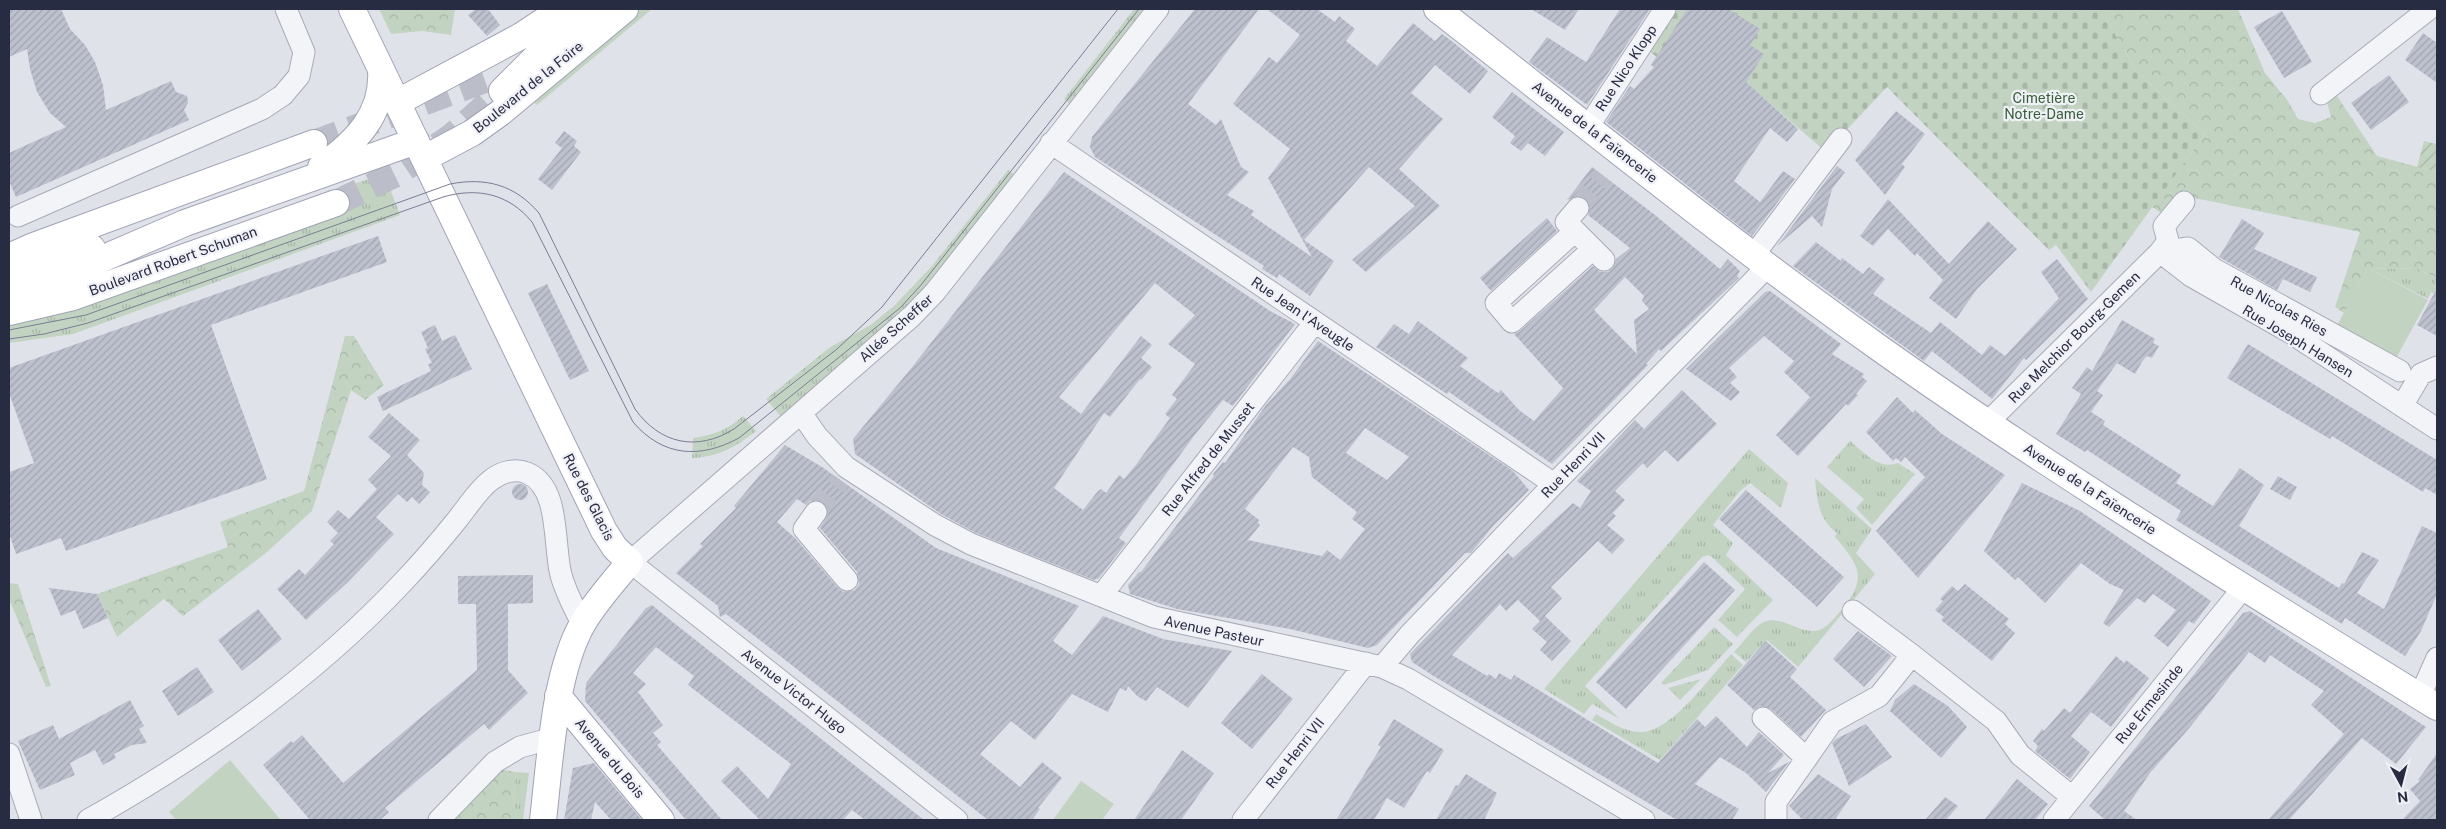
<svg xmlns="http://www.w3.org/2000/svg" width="2446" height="829" font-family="'Public Sans',sans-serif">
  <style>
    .grass { fill: url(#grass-tufts) }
    .forest { fill: url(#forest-crowns) }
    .cemetery { fill: url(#cemetery-stones) }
    .garden { fill: url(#garden-furrows) }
    .pitch { fill: #c2d4c1 }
    .building { fill: url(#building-hatch); fill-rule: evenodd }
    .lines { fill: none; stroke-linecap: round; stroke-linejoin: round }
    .minor-tunnel { stroke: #bbbec8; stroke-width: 21; stroke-dasharray: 21 11; stroke-linecap: butt }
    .major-tunnel { stroke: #bbbec8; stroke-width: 26; stroke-dasharray: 26 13; stroke-linecap: butt }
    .minor-casing { stroke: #a9abb8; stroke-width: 23 }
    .major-casing { stroke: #9fa3b6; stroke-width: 28 }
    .minor { stroke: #f3f4f8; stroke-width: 21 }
    .major { stroke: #fff; stroke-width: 26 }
    .tram { stroke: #797d94; stroke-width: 1 }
    .labels { text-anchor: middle; stroke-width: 4.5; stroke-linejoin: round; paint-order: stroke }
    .street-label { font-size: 14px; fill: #282c42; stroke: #f0f1f7 }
    .park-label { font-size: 14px; fill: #355e37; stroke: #f0f1f7 }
  </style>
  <defs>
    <pattern id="grass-tufts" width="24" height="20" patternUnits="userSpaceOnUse" patternTransform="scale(1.25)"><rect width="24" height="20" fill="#c2d4c1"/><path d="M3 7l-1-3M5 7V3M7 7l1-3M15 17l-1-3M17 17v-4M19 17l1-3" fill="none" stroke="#a7b6a7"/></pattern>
    <pattern id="forest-crowns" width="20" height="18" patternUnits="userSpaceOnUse" patternTransform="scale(1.25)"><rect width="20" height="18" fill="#c2d4c1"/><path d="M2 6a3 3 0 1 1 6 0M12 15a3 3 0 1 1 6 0" fill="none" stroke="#a7b6a7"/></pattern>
    <pattern id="cemetery-stones" width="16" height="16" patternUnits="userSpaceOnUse" patternTransform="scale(1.25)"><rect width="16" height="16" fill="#c2d4c1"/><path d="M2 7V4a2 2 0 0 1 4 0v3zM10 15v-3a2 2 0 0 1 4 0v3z" fill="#a7b6a7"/></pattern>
    <pattern id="garden-furrows" width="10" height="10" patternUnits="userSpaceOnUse" patternTransform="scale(1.25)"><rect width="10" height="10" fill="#c2d4c1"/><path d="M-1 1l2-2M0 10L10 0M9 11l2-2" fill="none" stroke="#a7b6a7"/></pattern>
    <pattern id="building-hatch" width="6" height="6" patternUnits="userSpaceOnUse" patternTransform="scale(1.25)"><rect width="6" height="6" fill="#bdc0cd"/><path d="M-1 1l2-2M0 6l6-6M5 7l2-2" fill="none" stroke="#a2a5b1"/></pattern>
  </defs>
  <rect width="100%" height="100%" fill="#e0e2ea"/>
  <path class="grass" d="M637 9H652L537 105 530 99Z
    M1134 9H1146L1071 105 1064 99Z
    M1008 170 1015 175 920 295 782 418 766 399 829 348 872 324 895 305 932 266Z
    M385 176 400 215 73 334 9 343V321L329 192 372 178Z
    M2368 268 2418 269 2437 278V296L2431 292 2428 299Z
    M743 416 756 431C736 447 718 457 692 458L693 438C712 435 728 430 743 416Z
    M1850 441C1865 453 1878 470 1898 463L1915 474 1872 525 1856 508 1864 499 1827 467Z
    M1749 449 1788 483 1781 508 1750 483 1740 491 1713 525 1733 543 1726 555 1773 600 1737 637 1718 620 1745 589 1713 558 1708 555 1702 557 1585 686 1620 719 1592 704 1584 714 1544 689Z
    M1815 478 1872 529 1856 553 1875 574 1798 667 1767 640 1746 662 1734 652C1743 643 1753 627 1764 622 1779 615 1797 631 1812 631 1824 631 1830 623 1837 615 1867 581 1863 569 1835 537L1837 533C1818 519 1817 500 1815 478Z
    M1714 627 1733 644 1708 670 1664 685 1661 683Z
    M1731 654 1743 665 1660 760 1592 720 1596 714C1610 722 1626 733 1642 732 1672 731 1711 676 1731 654Z
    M1701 679 1680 700 1668 688Z
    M516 772 529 773 523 820H518L513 803Z"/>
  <path class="forest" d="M379 9H455L451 35 422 31 391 34Z
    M2104 9H2238L2265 73 2288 101 2298 119 2315 123 2331 117 2327 102 2337 96 2377 156 2437 172V278L2418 269 2368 268 2344 313 2335 307 2360 232 2185 196 2166 216 2152 207 2205 134 2136 71 2108 22Z
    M345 336H354L384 385 365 400 351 390 312 511 267 552 183 616 164 599 117 637 97 594 228 547 220 522 304 491Z
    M9 583 18 584 51 686 46 687 9 599Z
    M497 769 516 772 513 803 518 820H449Z"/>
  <path class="cemetery" d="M1675 9H2105L2108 22 2136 71 2205 134 2091 292 2056 245 2049 250 1887 87 1826 152 1746 83 1726 111 1649 51Z"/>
  <path class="garden" d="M2424 141 2437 144V172L2417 167Z"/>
  <path class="pitch" d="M2368 268 2428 300 2394 362 2334 331Z
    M230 760 281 820H176L169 812Z
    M1081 781 1114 804 1102 820H1053Z"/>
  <path class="building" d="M9 9H61L70 29 85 45 95 62 103 85 106 110 171 81 176 92 187 96 188 103 184 110 189 120 16 197 9 181V153L66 127 50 113 37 92 30 69 27 49 9 57Z
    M476 9H488L500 25 487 36 468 15Z
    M1195 9H1259L1188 104 1216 125 1221 119 1241 167 1249 172 1227 195 1254 211 1251 215 1312 257 1268 178 1290 149 1233 104 1269 57 1277 63 1300 35 1267 9H1317L1335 22 1339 16 1355 29 1346 41 1377 66 1413 23 1435 41 1442 34 1453 42 1488 71 1470 94 1435 65 1411 93 1443 119 1399 169 1440 206 1366 272 1352 260 1415 206 1369 167 1304 240 1334 261 1310 296 1279 274 1277 278 1262 269 1264 266 1095 157 1090 147 1092 137Z
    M1531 9H1579L1565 30Z
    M1620 9H1650L1587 105 1529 62 1547 37 1586 62Z
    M1687 9H1728L1760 29 1750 45 1764 54 1746 82 1798 129 1787 142 1770 128 1734 181 1760 202 1783 171 1795 179 1752 236 1606 122 1630 86 1634 89 1654 67 1651 65Z
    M2282 11 2312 62 2284 78 2254 27Z
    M2423 33 2437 43V83L2405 60Z
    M2389 75 2409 102 2371 130 2351 103Z
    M1512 92 1564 132 1545 156 1528 143 1521 151 1510 143 1515 136 1492 117Z
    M1896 111 1925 134 1902 164 1905 167 1885 195 1855 160Z
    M564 131 577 141 574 146 581 152 552 190 538 179 562 148 555 143Z
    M1837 166 1845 172 1832 189 1822 227 1812 216 1777 246Z
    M1592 167 1655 215 1720 269 1728 259 1740 271 1737 276 1739 278 1661 351 1659 349 1646 364 1648 365 1552 464 1449 392 1447 394 1376 347 1394 324 1409 334 1418 321 1468 358 1460 366 1498 393 1501 390 1519 410 1534 421 1563 388 1514 334 1520 331 1593 266 1600 272H1608L1613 268 1616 259 1630 248 1588 215 1590 204 1586 198 1580 196 1567 200ZM1625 277 1644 296 1642 301 1649 309 1634 320 1637 354 1594 310Z
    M1064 172 1270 311 1295 324 1233 406 1223 400 1194 436 1119 538 1126 543 1099 578 1094 580 976 533 941 514 855 454 853 439 913 366ZM1155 283 1195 315 1168 344 1195 364 1172 395 1177 399 1165 414 1170 418 1135 466 1124 479 1119 475 1106 493 1101 489 1098 491 1083 510 1054 488 1104 413 1110 417 1140 379 1141 380 1152 367 1141 358 1152 345 1141 336 1081 414 1059 397Z
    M1888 199 1949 264 1988 221 2017 249 1977 289 1956 319 1929 298 1943 280 1917 253 1915 256 1888 229 1873 246 1860 236Z
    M1547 218 1557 231 1491 291 1480 278Z
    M2242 219 2264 233 2254 249 2317 277 2310 292 2283 279 2277 290 2219 257Z
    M378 236 387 262 211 325 267 479 66 551 61 538 16 554 9 533V472L34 463 9 393V368Z
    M1816 242 1841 261 1842 258 1863 274 1869 267 1885 279 1873 294 1931 333 1940 322 1982 355 1990 345 2005 356 2059 298 2041 272 2057 259 2088 299 2026 360 2024 358 1992 399 1932 351 1924 361 1793 266Z
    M547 284 589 371 570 380 528 293Z
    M2437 288V336L2417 325Z
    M1770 291 1841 344 1832 354 1864 374 1862 377 1867 381 1856 394 1858 395 1848 406 1846 404 1798 456 1776 435 1810 397 1784 372 1794 361 1764 336 1729 368 1737 377 1730 383 1740 392 1731 401 1686 369 1765 292Z
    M2122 320 2155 339 2153 343 2159 346 2152 358 2147 356 2143 360 2135 374 2117 363 2097 391 2103 395 2091 412 2105 421 2103 425 2181 475 2176 483 2213 506 2240 468 2264 485 2239 526 2339 588 2342 583 2344 584 2362 552 2379 560 2357 593 2384 609 2422 526 2437 533V594L2421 631 2405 656 2345 618 2342 624 2224 550 2176 520 2181 511 2087 450 2085 452 2056 434 2081 394 2072 388 2087 367 2092 371Z
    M435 325 442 341 455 335 472 369 383 411 377 397 431 371 428 364 432 363 425 349 428 348 421 332Z
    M1318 341 1513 471 1529 490 1493 526 1471 553H1465L1377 645 1368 648 1290 629 1177 609 1130 594 1128 585 1139 572H1141L1214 476 1213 474 1223 462 1225 463 1266 405 1291 378ZM1365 428 1409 457 1387 480 1346 453ZM1293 447 1309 457 1312 477 1357 512 1352 519 1365 529 1340 560 1327 550 1322 556 1248 540 1260 525 1258 523 1259 520 1245 509Z
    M2248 344 2437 460V495L2425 488 2423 492 2332 436 2330 439 2227 378Z
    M1682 390 1717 424 1678 462 1665 450 1647 468 1643 463 1615 491 1625 500 1613 513 1616 516 1607 525 1625 540 1612 554 1598 541 1551 587 1562 598 1545 616 1571 641 1552 661 1540 650 1547 642 1532 629 1540 621 1518 600 1506 611 1500 604 1452 655 1487 676 1489 674 1496 679 1499 673 1511 680 1514 675 1658 763 1697 719 1705 727 1716 716 1747 747 1759 732 1784 755 1768 773 1789 762 1766 792 1746 773 1720 757 1695 784 1739 809 1732 820H1677L1432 675 1412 662 1410 654 1508 553 1513 558 1573 503 1580 508 1591 491 1577 481 1635 420 1644 429Z
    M1897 397 1913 413 1915 410 1942 434 2005 475 1918 578 1876 531 1925 477 1905 457 1901 462 1896 458 1893 461 1866 432Z
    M389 413 420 440 407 455 424 473 422 485 430 492 419 504 412 497 407 502 398 494 376 517 394 534 348 582 306 620 277 589 299 569 305 575 334 544 330 541 338 533 327 522 338 510 349 519 377 489 368 480 391 456 368 437Z
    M785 445 822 467 936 548 1079 606 1053 641 1072 655 1103 616 1163 639 1232 651 1188 708 1157 687 1146 701 1137 696 1128 686 1126 691 1120 688 1108 712 1072 694 1035 740 1011 721 980 754 1020 787 1042 762 1062 778 1038 808 1040 809 1032 820H988L765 644 726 614 720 617 718 606 676 573 703 546 700 544 736 508 734 506ZM797 499 806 505 811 500H818L827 506 828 514 820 528 857 572 859 584 855 590 843 592 838 588 795 538 777 522Z
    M2278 476 2297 487 2290 500 2270 489Z
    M2022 483 2080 511 2211 601 2194 624 2189 621 2168 647 2154 636 2176 610 2153 594 2145 603 2137 598 2109 627 2103 623 2124 590 2110 584 2081 563 2045 603 2018 577 2015 580 1984 551Z
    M512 492a8 8 0 1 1 16 0a8 8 0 1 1-16 0Z
    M1746 490 1844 577 1817 607 1719 519Z
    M1704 562 1735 590 1626 709 1596 682Z
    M533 575V603L508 604V670L528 693 489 730 484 724 385 808 389 812 380 820H310L263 765 291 741 293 743 302 735 343 783 477 670 476 604H458V576Z
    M1965 584 2009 619 2005 624 2015 633 1992 661 1941 620 1944 617 1935 610 1943 601 1940 599 1952 586 1958 591Z
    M49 588 97 594 108 618 83 629 75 610 61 616Z
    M652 605 674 623 924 820H865L852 810 843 820H760L721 781 737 766 768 799 791 764 688 685 694 676 656 647 633 673 646 684 638 692 663 725 653 733 661 742 657 745 722 820H686L585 701 586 683 646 608Z
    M258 609 282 639 242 671 218 640Z
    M2250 611 2426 727 2396 764 2362 738 2289 820H2268L2344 734 2311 705 2324 691 2270 655 2265 663 2249 652 2191 726 2150 773 2124 811 2137 820H2105L2089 806 2243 613Z
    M1858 631 1892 656 1864 687 1833 659Z
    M1766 641 1797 669 1790 677 1826 710 1801 737 1771 709 1760 706 1754 710 1727 685Z
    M2116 656 2124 663 2126 660 2149 678 2111 727 2091 712 2071 736 2090 752 2070 779 2035 751 2038 746 2033 741 2042 729 2044 731 2064 708 2070 713Z
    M197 667 214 692 178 716 162 691Z
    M1262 674 1293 699 1252 749 1221 723Z
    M1914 684 1948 706 1967 727 1941 758 1890 711 1895 700Z
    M130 700 144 726 139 729 147 743 132 745 114 754 116 758 103 765 95 750 70 763 75 775 40 790 18 741 53 725 59 739Z
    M1394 719 1444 750 1430 773 1427 771 1404 808 1387 798 1374 820H1336L1381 747 1378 745Z
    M1866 724 1892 757 1849 786 1832 743 1836 739Z
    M1182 750 1214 773 1181 820H1134Z
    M2437 753V820H2402L2420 801 2410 789 2420 781 2418 780Z
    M594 763 642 820H611L595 802 591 820H564L573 768Z
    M1466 774 1497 793 1484 820H1436L1456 785 1458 786Z
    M1818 774 1851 796 1835 820H1803L1789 806Z
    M2017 779 2048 804 2035 820H1984Z
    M1945 797 1958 806 1946 820H1925Z"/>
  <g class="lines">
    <path class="minor-tunnel" d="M1578 208 1603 176
      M816 512 840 480"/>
    <path class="major-tunnel" d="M314 143 493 77
      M336 203 396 174 452 136 502 91"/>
    <g class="minor-casing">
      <path id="minor" d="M2321 94 2429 9
        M1588 127 1665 9
        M1051 143 1554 484
        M1578 208 1566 222 1604 260
        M18 216 262 109 283 95 299 76 304 52 286 9
        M1575 231 1496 303 1512 322 1593 249
        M2160 252 2191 276 2291 333 2437 429
        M2160 252 2188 248 2214 269 2400 371
        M1753 256 1841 139
        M2402 406 2421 374 2437 367
        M801 413 817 436 846 467 935 525 971 544 1154 617 1382 667 1408 679 1644 820
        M1988 422 2160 252 2168 241 2164 226 2184 202
        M816 512 804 529 847 580
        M1101 596 1315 322
        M1912 655 1996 721 2020 755 2072 797
        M1382 667 1410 634 1554 484 1767 267
        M2420 696 2437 658
        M1763 718 1806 758
        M9 754 31 820
        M88 820C202 756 313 678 403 582 422 562 440 541 457 520 468 506 478 490 491 480 501 472 515 468 527 473 561 487 553 545 561 575 566 593 574 608 582 623
        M439 820 495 762 520 747 553 738
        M957 820 630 562 912 316 935 292 1158 9
        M1243 820 1366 663
        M1776 820V802L1832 722 1879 696 1912 655 1853 611
        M2054 820 2244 587"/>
    </g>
    <g class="major-casing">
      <path id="major" d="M352 9 604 531 615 548 630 562C614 581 596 601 583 623 554 673 550 762 543 820
        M1437 9C1582 122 1725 238 1875 345 2056 474 2248 590 2437 707
        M502 91 537 56 594 9
        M398 102 521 36 562 9
        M425 158 472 133 500 113 625 9
        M321 167C356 142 384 114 381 70
        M9 257 31 247 314 143
        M9 273 92 248
        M9 294 60 277 185 223 416 141
        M9 312 73 297 336 203
        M558 696 661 820"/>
    </g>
    <use href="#minor" class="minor"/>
    <use href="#major" class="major"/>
    <path class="tram" d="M9 330 86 315 450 184C486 177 515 185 539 213L635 409C660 444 697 452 734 429L837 349 882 307 1118 9
      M9 339 44 334 88 323 443 197C478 187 509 194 532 222L633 422C663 457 700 459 739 438L900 308 921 285 1139 9"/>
  </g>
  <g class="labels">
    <g class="street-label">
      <text transform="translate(1626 68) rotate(-57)" y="5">Rue Nico Klopp</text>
      <text transform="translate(528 87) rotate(-39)" y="5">Boulevard de la Foire</text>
      <text transform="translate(1595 132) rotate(38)" y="5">Avenue de la Faïencerie</text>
      <text transform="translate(173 261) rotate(-20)" y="5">Boulevard Robert Schuman</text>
      <text transform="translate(2279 306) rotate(29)" y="5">Rue Nicolas Ries</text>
      <text transform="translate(1303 314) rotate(34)" y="5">Rue Jean l'Aveugle</text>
      <text transform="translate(896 328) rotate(-42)" y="5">Allée Scheffer</text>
      <text transform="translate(2074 337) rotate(-45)" y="5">Rue Melchior Bourg-Gemen</text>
      <text transform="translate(2298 341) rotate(31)" y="5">Rue Joseph Hansen</text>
      <text transform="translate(1208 459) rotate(-52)" y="5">Rue Alfred de Musset</text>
      <text transform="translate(1573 465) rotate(-46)" y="5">Rue Henri VII</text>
      <text transform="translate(2090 489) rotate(33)" y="5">Avenue de la Faïencerie</text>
      <text transform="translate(589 497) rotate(63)" y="5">Rue des Glacis</text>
      <text transform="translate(1214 631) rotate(12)" y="5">Avenue Pasteur</text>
      <text transform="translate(794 691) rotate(38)" y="5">Avenue Victor Hugo</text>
      <text transform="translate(2149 704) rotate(-51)" y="5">Rue Ermesinde</text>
      <text transform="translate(1295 753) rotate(-52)" y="5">Rue Henri VII</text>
      <text transform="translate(610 758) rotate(50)" y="5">Avenue du Bois</text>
    </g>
    <g class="park-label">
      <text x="2044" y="103">Cimetière<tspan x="2044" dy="16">Notre-Dame</tspan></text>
    </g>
  </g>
  <rect width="2446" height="829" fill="none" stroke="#282c42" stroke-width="20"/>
  <g transform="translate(2401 784) rotate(173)" stroke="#f0f1f7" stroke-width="4" paint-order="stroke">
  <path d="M0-4L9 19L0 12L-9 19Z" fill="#282c42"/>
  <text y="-8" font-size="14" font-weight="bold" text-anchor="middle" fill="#282c42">N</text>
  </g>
</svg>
